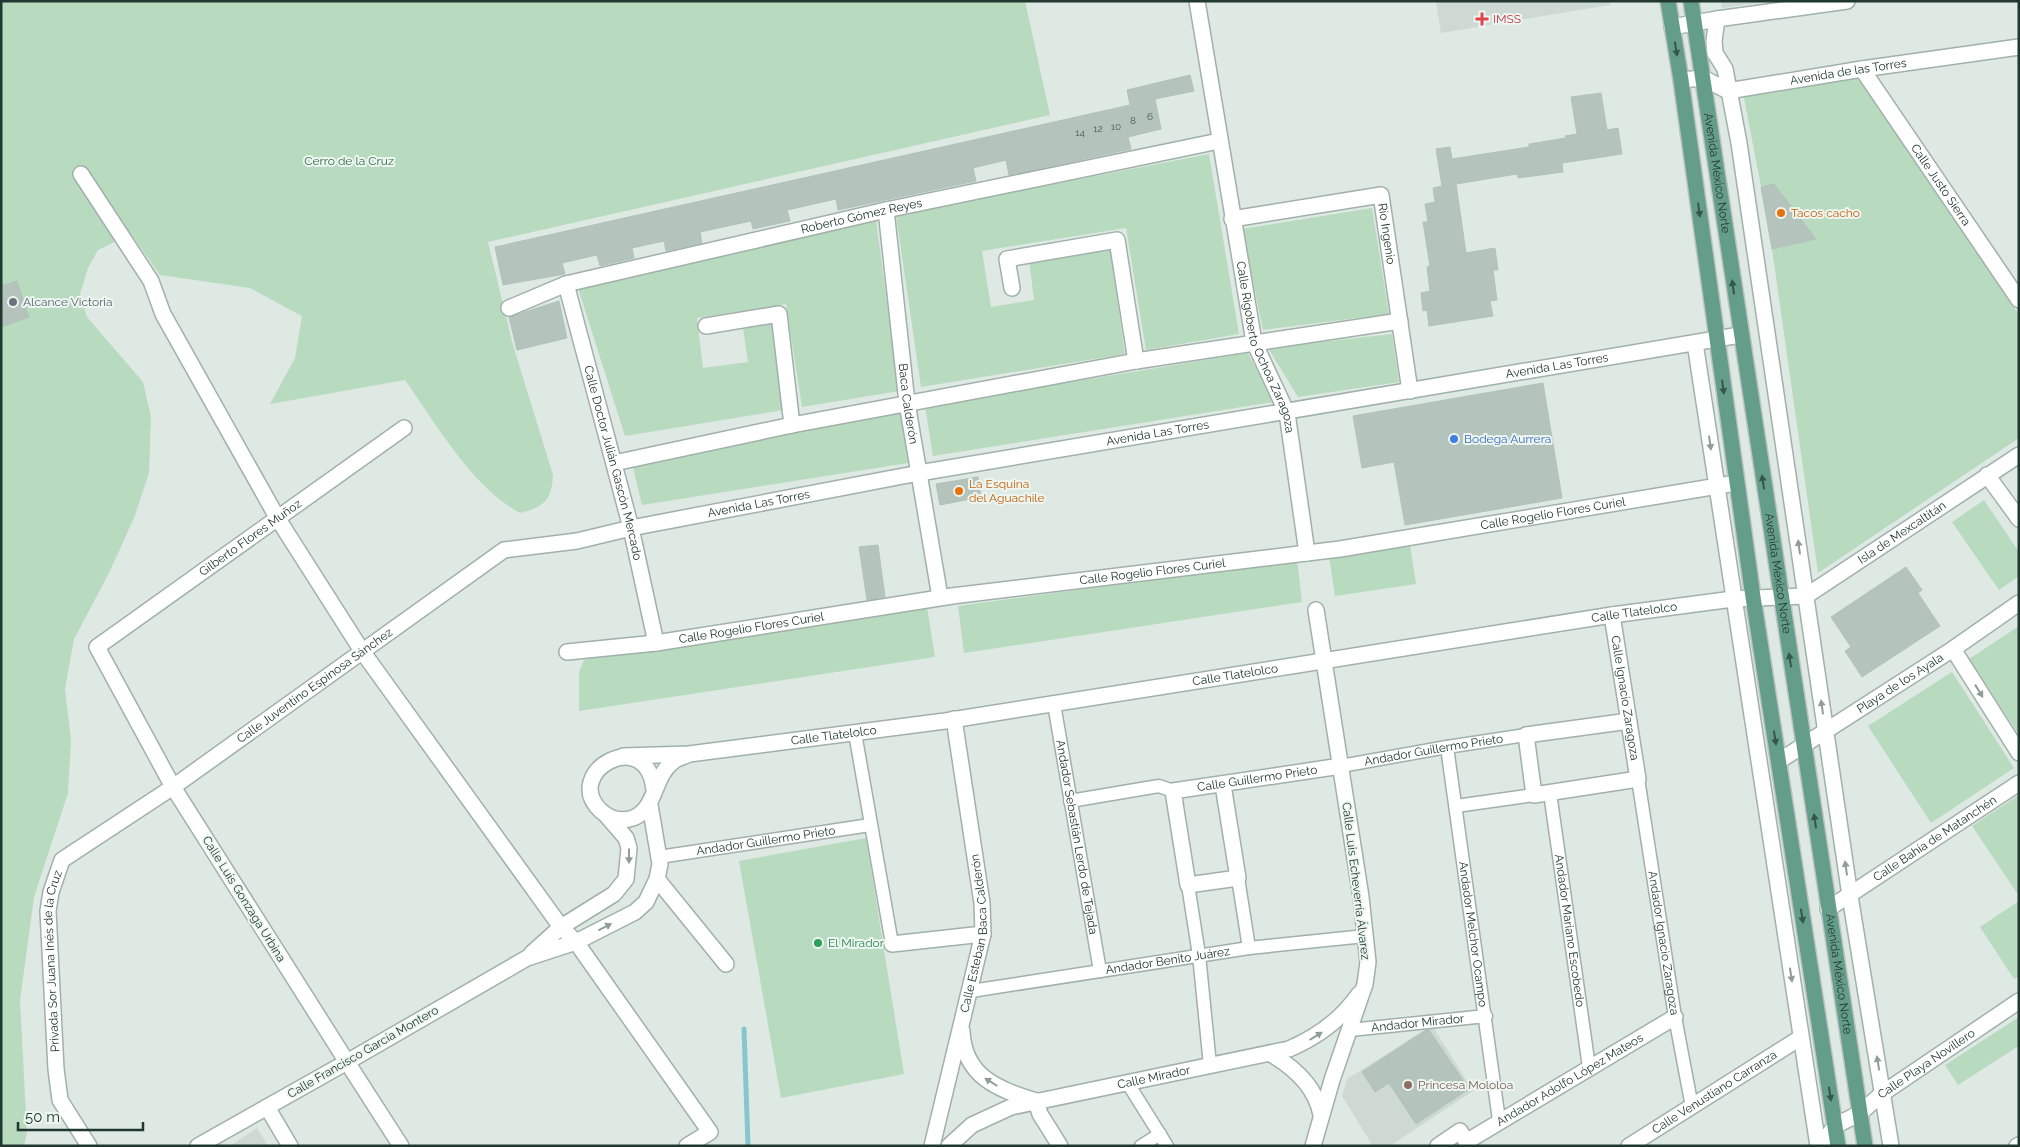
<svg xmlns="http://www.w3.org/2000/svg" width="2020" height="1147" font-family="Raleway,sans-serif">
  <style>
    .built { fill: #cdd9d2 }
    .green { fill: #b8dabf }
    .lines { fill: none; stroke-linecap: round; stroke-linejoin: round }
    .stream { stroke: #88c6cd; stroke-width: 5 }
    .building { fill: #b4c4bc; stroke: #b1c2ba }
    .pedestrian-casing { stroke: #a1b0aa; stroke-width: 15 }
    .minor-casing { stroke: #a1b0aa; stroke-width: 18 }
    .tertiary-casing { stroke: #a1b0aa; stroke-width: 18 }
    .primary-casing { stroke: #bcc3c1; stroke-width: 18 }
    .pedestrian { stroke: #fff; stroke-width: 12 }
    .minor { stroke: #fff; stroke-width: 15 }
    .tertiary { stroke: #fff; stroke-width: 15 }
    .primary { stroke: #659d8b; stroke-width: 15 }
    .oneway { fill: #35564b }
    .oneway2 { fill: #909c98 }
    .health-dot { fill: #e0444e; stroke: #eef6f2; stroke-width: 2 }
    .food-dot { fill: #e8710a; stroke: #eef6f2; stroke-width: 2 }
    .worship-dot { fill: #6b7280; stroke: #eef6f2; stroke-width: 2 }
    .shop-dot { fill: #3f7fe0; stroke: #eef6f2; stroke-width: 2 }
    .leisure-dot { fill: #2e9e5b; stroke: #eef6f2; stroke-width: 2 }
    .education-dot { fill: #8d6e63; stroke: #eef6f2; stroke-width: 2 }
    .labels { text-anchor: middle; stroke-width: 4; stroke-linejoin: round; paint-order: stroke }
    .number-label { font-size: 10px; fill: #455b53 }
    .health-label { font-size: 12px; fill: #be3a42; stroke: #eef6f2; text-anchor: start }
    .street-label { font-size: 12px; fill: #203830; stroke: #eef6f2 }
    .park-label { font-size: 12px; fill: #2d6d42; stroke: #eef6f2 }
    .food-label { font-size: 12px; fill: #c56008; stroke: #eef6f2; text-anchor: start }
    .worship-label { font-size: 12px; fill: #5b616d; stroke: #eef6f2; text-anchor: start }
    .shop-label { font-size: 12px; fill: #366cbe; stroke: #eef6f2; text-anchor: start }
    .leisure-label { font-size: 12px; fill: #27864d; stroke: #eef6f2; text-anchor: start }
    .education-label { font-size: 12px; fill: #785e54; stroke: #eef6f2; text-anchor: start }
  </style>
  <rect width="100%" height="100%" fill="#dee9e4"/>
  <path class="built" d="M1436 1H1610V5L1441 33Z
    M1721 1H1772L1722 8Z
    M1432 1025 1473 1091 1390 1146H1373L1342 1096 1347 1079Z
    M257 1128 268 1146H230Z"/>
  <path class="green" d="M1 1H1025L1050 115 488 242 513 345 553 475C552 500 544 507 520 513 472 487 436 424 405 380L270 404 295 358 302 316 250 288 160 275 131 234 98 250 88 268 80 294 87 317 143 382 151 417 149 473 134 518 109 573 74 639 65 689 71 740 68 793 34 897 20 1000 27 1133 24 1146H1Z
    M1856 66 2019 315V438L1818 573 1772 249 1816 239 1774 184 1761 187 1741 82Z
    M1209 154 1239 334 1146 350 1126 228 982 251 991 307 1034 300 1029 260 1110 249 1125 354 921 387 896 215Z
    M1372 208 1389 314 1263 330 1242 229Z
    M876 220 899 391 802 407 786 304 697 318 703 368 748 362 743 328 771 323 784 410 625 436 578 288Z
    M1392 334 1399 382 1298 397 1268 348Z
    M1248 353 1274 402 933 456 925 406Z
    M902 410 908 463 642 505 630 455Z
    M1984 500 2019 552V576L1999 590 1952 522Z
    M1410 544 1416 584 1335 596 1329 556Z
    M1297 560 1302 602 964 653 958 606Z
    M927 607 935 657 579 711V672L584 660 592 657Z
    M2019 626V735L1969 659Z
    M1952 672 2014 768 1931 823 1868 726Z
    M2019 795V896L1972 826Z
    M866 838 904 1074 781 1098 739 861Z
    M2019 901V976L2014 979 1980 927Z
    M2019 1017V1049L2017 1047 1958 1085 1945 1065Z"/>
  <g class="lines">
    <path class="stream" d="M744 1029 748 1146"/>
  </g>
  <path class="building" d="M1190 75 1194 91 1155 99 1161 129 1128 137 1131 149 1009 175 1006 160 973 168 976 181 838 210 836 199 787 210 790 221 753 229 751 221 700 232 702 243 666 251 664 241 632 248 634 258 600 266 597 255 579 259 562 263 565 274 503 285 495 247 1130 105 1127 90Z
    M1601 93 1607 130 1618 128 1622 154 1562 163 1563 172 1518 178 1517 174 1456 184 1466 253 1495 248 1498 270H1493L1497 300 1490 301 1493 316 1429 326 1427 310 1423 311 1421 293 1430 291 1427 267 1430 266 1423 222H1428L1425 204 1435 202 1433 188 1442 186 1436 149 1450 147 1452 159 1529 147V144L1566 138 1565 136 1577 134 1571 97Z
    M1774 184 1816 239 1772 249 1761 187Z
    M17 281 29 317 1 327V286Z
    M559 301 567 338 517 350 509 317Z
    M1543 383 1562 498 1405 525 1394 462 1362 468 1353 416Z
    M978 477 981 497 940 505 936 484Z
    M878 545 885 597 867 600 859 547Z
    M1906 567 1922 590 1918 593 1940 626 1862 677 1845 651 1851 647 1831 617Z
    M1426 1030H1429L1469 1089 1416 1124 1389 1083 1375 1092 1362 1072Z"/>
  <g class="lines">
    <g class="pedestrian-casing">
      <g id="pedestrian">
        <path id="s1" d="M1054 704 1100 971"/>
        <path d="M855 733 892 944"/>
        <path id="s2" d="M1447 747 1499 1120"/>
        <path id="s3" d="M1341 766 1447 747 1526 735"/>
        <path id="s4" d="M1638 779 1675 1017 1692 1107"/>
        <path id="s5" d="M1550 793 1589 1067"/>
        <path d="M1070 801 1159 786 1173 791"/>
        <path d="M1456 806 1534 795"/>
        <path id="s6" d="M659 857 870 825"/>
        <path d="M1238 878 1249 948"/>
        <path d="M1188 885 1199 955 1210 1065"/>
        <path id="s7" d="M971 991 1249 948 1365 936"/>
        <path id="s8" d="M1350 1030 1486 1016"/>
        <path d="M1127 1082 1167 1146"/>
        <path d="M1141 1146 1160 1134"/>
      </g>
    </g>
    <g class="minor-casing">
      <g id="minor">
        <path id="s9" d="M1197 1 1254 342 1287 413 1307 553"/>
        <path d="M1717 19 1714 41 1715 53 1725 69 1739 143 1850 896 1891 1146"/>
        <path id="s10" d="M1862 69 2019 300"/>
        <path id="s11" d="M1681 80 1703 78 1728 91 1862 69 2019 47"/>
        <path d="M81 174 151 281 163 314 278 519 362 651 561 927 576 942 710 1132 687 1146"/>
        <path id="s12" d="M886 210 907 403 940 597"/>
        <path id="s13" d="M1232 219 1381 195 1410 391"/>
        <path id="s14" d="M566 284 631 528 656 643"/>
        <path d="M1012 288 1007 259 1117 240 1136 361"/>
        <path id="s15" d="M509 308 566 284 886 210 1219 141"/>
        <path d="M706 326 779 314 792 425"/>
        <path d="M1695 343 1818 1146"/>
        <path d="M614 463 792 425 1136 361 1400 321"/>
        <path d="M1987 475 2019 519"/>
        <path id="s16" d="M1780 597 1806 596 2019 455"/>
        <path id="s17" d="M1612 615 1638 779 1534 795 1526 735 1629 721"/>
        <path d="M1953 649 2019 753"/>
        <path id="s18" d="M567 652 656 643 952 596 1340 549 1736 483"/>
        <path id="s19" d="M1779 761 1953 649 2019 603"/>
        <path id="s20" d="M1223 785 1238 878 1188 885 1173 791 1341 766"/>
        <path d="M657 879 726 964"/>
        <path id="s21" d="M1828 909 2019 783"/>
        <path d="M892 944 983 934"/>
        <path d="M962 1031C964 1077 998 1089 1036 1101"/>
        <path d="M1271 1054C1295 1068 1316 1087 1321 1115"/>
        <path d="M1036 1101 1040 1114 1060 1146"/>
        <path d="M267 1107 290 1146"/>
        <path id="s22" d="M1466 1142 1675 1017"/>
        <path id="s23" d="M89 1146 60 1100 56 1069 48 911 51 892 62 860 173 787 504 550 577 541 631 528 919 473 1740 335"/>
        <path id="s24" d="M198 1146 347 1062 173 787 97 647 404 428"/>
        <path id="s25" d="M932 1146 983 934 982 903 954 719"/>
        <path id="s26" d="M949 1146 972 1125 1011 1107 1289 1049C1317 1037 1341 1020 1359 994"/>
        <path d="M1313 1146 1332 1080 1365 984 1368 962 1361 897 1316 610"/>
        <path d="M1438 1146 1460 1131 1469 1146"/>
        <path id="s27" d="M1629 1146 1800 1038"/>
        <path id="s28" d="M1820 1146 1835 1126 1860 1113 1883 1093 2019 1001"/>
        <path d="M2017 1146 2019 1145"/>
      </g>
    </g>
    <g class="tertiary-casing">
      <g id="tertiary">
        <path d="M1672 27 1717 19 1847 1"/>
        <path id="s29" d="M623 756 689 754 945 721 1612 615 1733 599 1780 597"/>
        <path d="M654 790C647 723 560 773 601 811 610 819 621 822 633 818 657 809 653 775 674 761 677 758 683 757 687 755"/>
        <path d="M532 953 561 927 614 894 626 879 629 848 626 838 607 816"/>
        <path d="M401 1146 347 1062 527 958 576 942 635 912 646 902 657 879 660 864 650 805"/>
      </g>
    </g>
    <g class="primary-casing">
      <g id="primary">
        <path d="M1668 1 1681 80 1753 597 1838 1146"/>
        <path id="s30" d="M1691 1 1865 1146"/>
      </g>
    </g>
    <use href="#pedestrian" class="pedestrian"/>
    <use href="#minor" class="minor"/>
    <use href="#tertiary" class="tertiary"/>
    <use href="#primary" class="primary"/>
  </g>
  <defs><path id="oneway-solid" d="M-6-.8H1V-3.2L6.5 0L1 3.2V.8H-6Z" transform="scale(1.25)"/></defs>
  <g class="oneway">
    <use href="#oneway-solid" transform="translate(1676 49) rotate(81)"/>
    <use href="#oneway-solid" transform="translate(1699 210) rotate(82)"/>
    <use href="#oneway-solid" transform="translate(1733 287) rotate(-98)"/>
    <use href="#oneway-solid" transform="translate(1723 387) rotate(82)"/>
    <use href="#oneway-solid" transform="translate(1763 482) rotate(-99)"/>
    <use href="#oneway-solid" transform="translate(1790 660) rotate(-99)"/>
    <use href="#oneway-solid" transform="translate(1775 738) rotate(81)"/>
    <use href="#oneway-solid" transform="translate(1815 821) rotate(-98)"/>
    <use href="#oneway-solid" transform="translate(1802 916) rotate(81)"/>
    <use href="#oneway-solid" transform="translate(1830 1094) rotate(81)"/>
  </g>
  <g class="oneway2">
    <use href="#oneway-solid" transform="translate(1710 443) rotate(82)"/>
    <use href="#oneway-solid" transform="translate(1799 547) rotate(-98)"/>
    <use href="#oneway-solid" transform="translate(1979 691) rotate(58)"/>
    <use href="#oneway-solid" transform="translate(1822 707) rotate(-98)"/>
    <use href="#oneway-solid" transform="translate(629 856) rotate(90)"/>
    <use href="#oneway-solid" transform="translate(1846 868) rotate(-98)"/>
    <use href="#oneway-solid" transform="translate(605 927) rotate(-27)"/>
    <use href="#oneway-solid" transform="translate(1791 975) rotate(81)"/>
    <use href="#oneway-solid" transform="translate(1316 1036) rotate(-32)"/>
    <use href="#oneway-solid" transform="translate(1878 1063) rotate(-99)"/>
    <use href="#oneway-solid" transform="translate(991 1082) rotate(-148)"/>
  </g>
  <path class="health-dot" d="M1479.5 11.5h5v5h5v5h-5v5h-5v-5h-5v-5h5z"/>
  <g class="food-dot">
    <circle cx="1781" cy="213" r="5"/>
    <circle cx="959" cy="491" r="5"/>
  </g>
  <circle class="worship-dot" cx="13" cy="302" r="5"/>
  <circle class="shop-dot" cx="1454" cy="439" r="5"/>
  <circle class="leisure-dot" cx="818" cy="943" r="5"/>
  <circle class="education-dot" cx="1408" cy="1085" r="5"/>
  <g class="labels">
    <g class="number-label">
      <text x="1150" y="120">6</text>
      <text x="1133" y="124">8</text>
      <text x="1116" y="130">10</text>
      <text x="1098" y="132">12</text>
      <text x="1080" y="136">14</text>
    </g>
    <g class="health-label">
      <text x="1493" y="23">IMSS</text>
    </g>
    <g class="street-label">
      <text dy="4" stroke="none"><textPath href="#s11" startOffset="172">Avenida de las Torres</textPath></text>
      <text dy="4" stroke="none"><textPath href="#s30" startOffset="174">Avenida México Norte</textPath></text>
      <text dy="4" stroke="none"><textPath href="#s10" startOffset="140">Calle Justo Sierra</textPath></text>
      <text dy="4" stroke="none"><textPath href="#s15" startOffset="365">Roberto Gómez Reyes</textPath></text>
      <text dy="4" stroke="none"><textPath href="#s13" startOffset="190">Río Ingenio</textPath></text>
      <text dy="4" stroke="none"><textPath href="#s9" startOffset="354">Calle Rigoberto Ochoa Zaragoza</textPath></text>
      <text dy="4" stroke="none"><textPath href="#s23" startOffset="1906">Avenida Las Torres</textPath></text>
      <text dy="4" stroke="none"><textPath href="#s12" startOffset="195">Baca Calderón</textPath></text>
      <text dy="4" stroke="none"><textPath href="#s23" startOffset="1501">Avenida Las Torres</textPath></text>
      <text dy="4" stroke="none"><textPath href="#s14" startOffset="185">Calle Doctor Julián Gascón Mercado</textPath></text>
      <text dy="4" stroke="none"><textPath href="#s23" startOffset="1096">Avenida Las Torres</textPath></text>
      <text dy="4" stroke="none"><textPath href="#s18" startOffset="996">Calle Rogelio Flores Curiel</textPath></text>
      <text dy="4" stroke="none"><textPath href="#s16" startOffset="141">Isla de Mexcaltitán</textPath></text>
      <text dy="4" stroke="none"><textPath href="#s24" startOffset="844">Gilberto Flores Muñoz</textPath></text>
      <text dy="4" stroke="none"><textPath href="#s18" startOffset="591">Calle Rogelio Flores Curiel</textPath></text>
      <text dy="4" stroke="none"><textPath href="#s30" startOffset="579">Avenida México Norte</textPath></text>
      <text dy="4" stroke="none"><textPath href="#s29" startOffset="1022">Calle Tlatelolco</textPath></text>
      <text dy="4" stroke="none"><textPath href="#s18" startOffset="186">Calle Rogelio Flores Curiel</textPath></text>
      <text dy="4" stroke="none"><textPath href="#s29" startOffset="618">Calle Tlatelolco</textPath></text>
      <text dy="4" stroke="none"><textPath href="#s19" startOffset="144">Playa de los Ayala</textPath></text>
      <text dy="4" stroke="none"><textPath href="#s23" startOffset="604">Calle Juventino Espinosa Sánchez</textPath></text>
      <text dy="4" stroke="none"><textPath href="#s17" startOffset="84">Calle Ignacio Zaragoza</textPath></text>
      <text dy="4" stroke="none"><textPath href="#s29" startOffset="212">Calle Tlatelolco</textPath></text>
      <text dy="4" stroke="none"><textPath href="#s3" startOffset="94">Andador Guillermo Prieto</textPath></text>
      <text dy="4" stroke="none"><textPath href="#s20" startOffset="325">Calle Guillermo Prieto</textPath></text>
      <text dy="4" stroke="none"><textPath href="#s1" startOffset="135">Andador Sebastián Lerdo de Tejada</textPath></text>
      <text dy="4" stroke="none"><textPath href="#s21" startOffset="128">Calle Bahía de Matanchén</textPath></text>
      <text dy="4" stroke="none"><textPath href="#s6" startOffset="108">Andador Guillermo Prieto</textPath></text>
      <text transform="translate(1356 881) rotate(83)" y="4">Calle Luis Echeverría Álvarez</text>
      <text transform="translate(244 899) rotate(58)" y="4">Calle Luis Gonzaga Urbina</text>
      <text dy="4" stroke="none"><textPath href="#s5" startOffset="139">Andador Mariano Escobedo</textPath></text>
      <text dy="4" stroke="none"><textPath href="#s25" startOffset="218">Calle Esteban Baca Calderón</textPath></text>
      <text dy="4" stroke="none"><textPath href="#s2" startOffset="189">Andador Melchor Ocampo</textPath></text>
      <text dy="4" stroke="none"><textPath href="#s4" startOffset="166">Andador Ignacio Zaragoza</textPath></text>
      <text dy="4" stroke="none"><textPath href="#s7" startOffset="199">Andador Benito Juárez</textPath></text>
      <text dy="4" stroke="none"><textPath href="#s23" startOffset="194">Privada Sor Juana Inés de la Cruz</textPath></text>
      <text dy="4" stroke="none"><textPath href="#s30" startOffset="984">Avenida México Norte</textPath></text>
      <text dy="4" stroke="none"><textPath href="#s8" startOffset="68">Andador Mirador</textPath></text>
      <text transform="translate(363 1052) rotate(-30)" y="4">Calle Francisco García Montero</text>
      <text dy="4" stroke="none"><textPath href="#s28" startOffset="136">Calle Playa Novillero</textPath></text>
      <text dy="4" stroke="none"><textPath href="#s26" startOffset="220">Calle Mirador</textPath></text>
      <text dy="4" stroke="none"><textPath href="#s22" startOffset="121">Andador Adolfo López Mateos</textPath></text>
      <text dy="4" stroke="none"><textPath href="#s27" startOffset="101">Calle Venustiano Carranza</textPath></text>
    </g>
    <g class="park-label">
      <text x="349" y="165">Cerro de la Cruz</text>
    </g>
    <g class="food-label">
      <text x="1791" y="217">Tacos cacho</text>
      <text x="969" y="488">La Esquina<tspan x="969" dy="14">del Aguachile</tspan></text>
    </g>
    <g class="worship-label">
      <text x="23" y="306">Alcance Victoria</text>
    </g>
    <g class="shop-label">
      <text x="1464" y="443">Bodega Aurrera</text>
    </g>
    <g class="leisure-label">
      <text x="828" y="947">El Mirador</text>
    </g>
    <g class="education-label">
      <text x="1418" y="1089">Princesa Mololoa</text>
    </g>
  </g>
  <rect width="2020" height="1147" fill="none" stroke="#203830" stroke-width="5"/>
  <path d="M18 1122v8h125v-8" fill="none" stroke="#203830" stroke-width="2.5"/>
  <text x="25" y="1122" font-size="15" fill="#203830" stroke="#eef6f2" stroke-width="4" paint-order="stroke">50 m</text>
</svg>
